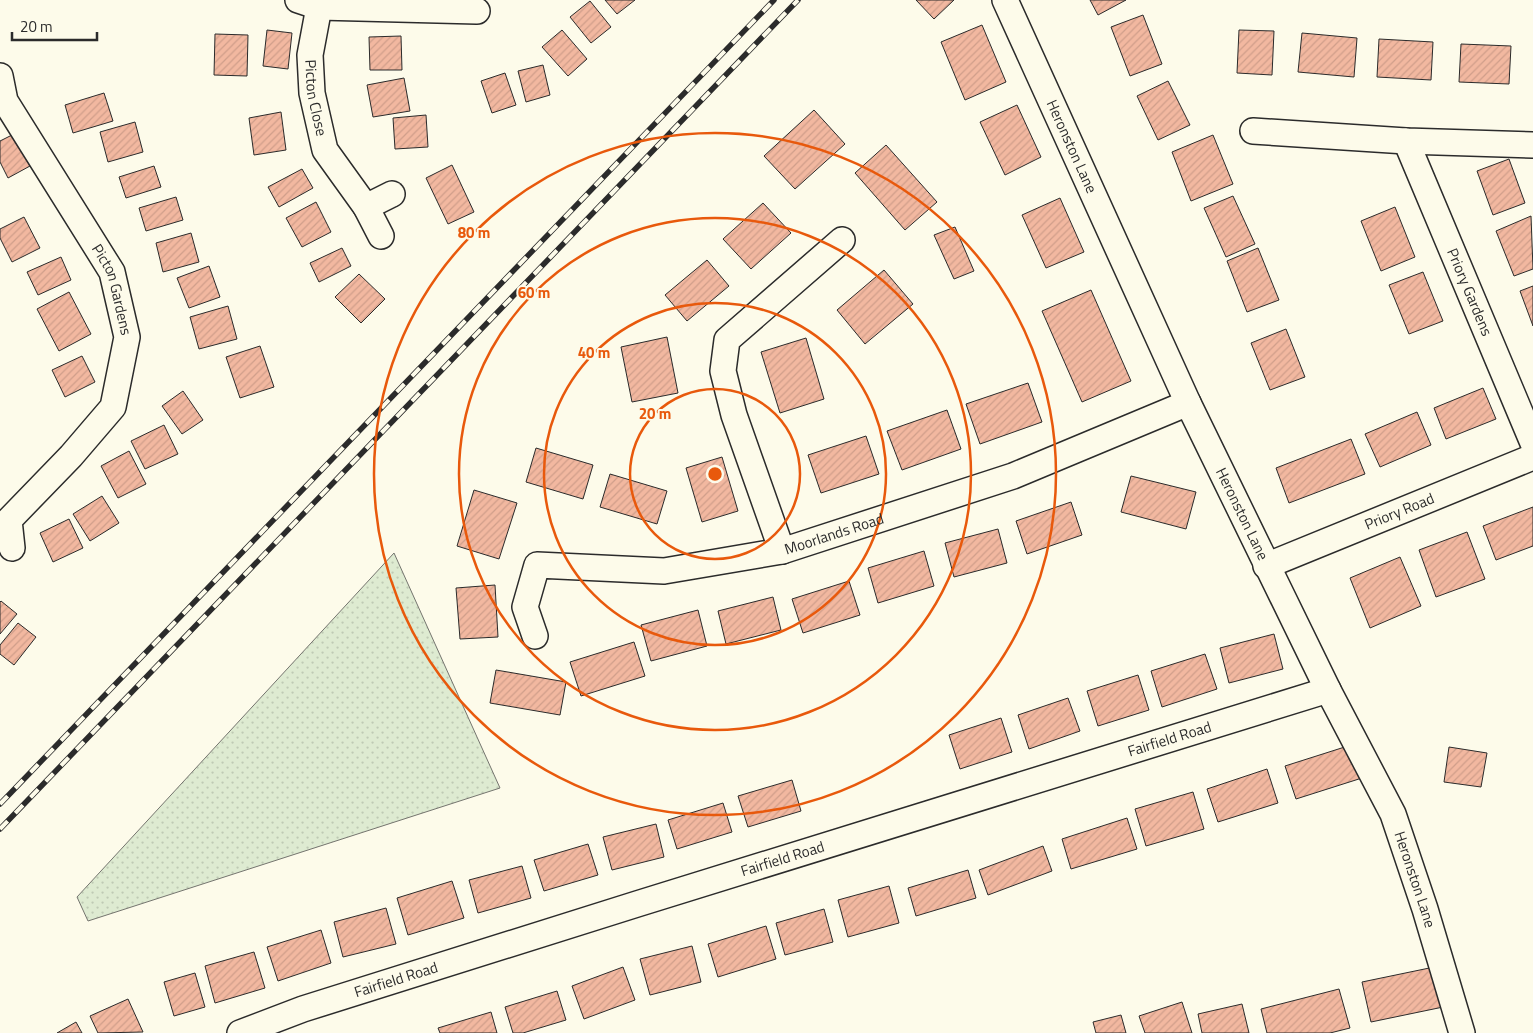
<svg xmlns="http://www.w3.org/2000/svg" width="1533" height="1033" font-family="'Titillium Web',sans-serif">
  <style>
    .park { fill: url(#park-dots); stroke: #74746e }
    .building { fill: url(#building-hatch); stroke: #2b2b2b }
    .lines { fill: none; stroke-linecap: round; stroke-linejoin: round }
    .minor-casing { stroke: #2b2b2b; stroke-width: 28 }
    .minor { stroke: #fdfbea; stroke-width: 25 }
    .rail-casing { stroke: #2b2b2b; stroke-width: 5.5 }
    .rail { stroke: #fdfbea; stroke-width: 4; stroke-dasharray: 11; stroke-linecap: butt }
    .ring { fill: none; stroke: #e8590c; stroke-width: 2.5 }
    .labels { text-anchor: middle; stroke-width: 4; stroke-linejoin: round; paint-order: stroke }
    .street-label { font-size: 15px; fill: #2b2b2b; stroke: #fdfbea }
    .centre { fill: #e8590c; stroke: #fdfbea; stroke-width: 2.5 }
    .ring-label { font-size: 15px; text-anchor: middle; font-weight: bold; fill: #e8590c; stroke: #fdfbea; stroke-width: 4; stroke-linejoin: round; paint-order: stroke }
  </style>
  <defs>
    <pattern id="park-dots" width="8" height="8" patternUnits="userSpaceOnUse" patternTransform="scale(1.25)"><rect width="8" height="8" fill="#deebd1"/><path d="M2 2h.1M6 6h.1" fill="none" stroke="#bfcab4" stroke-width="1.8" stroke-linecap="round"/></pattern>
    <pattern id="building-hatch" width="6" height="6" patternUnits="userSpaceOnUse" patternTransform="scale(1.25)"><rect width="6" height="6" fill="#f2b8a0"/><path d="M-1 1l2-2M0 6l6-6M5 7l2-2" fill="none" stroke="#d09e8a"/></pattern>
  </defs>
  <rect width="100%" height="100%" fill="#fdfbea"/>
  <path class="park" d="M394 553 500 788 88 921 77 897Z"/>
  <path class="building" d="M605 0H635L617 14Z
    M916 0H954L934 19Z
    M1090 0H1126L1098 15Z
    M590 1 611 27 591 43 570 17Z
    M1143 15 1162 64 1130 76 1111 27Z
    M982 25 1006 82 965 100 941 42Z
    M267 30 292 33 288 69 263 66Z
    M562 30 587 59 568 76 542 47Z
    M1239 30 1274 31 1272 75 1237 73Z
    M1302 33 1357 38 1354 77 1298 72Z
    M215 34 248 35 247 76 214 75Z
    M401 36 402 70H370L369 37Z
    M1379 39 1433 42 1431 80 1377 77Z
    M1461 44 1511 46 1509 84 1459 82Z
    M543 65 550 95 526 102 518 71Z
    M505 73 516 105 492 113 481 81Z
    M404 78 410 111 373 117 367 85Z
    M1168 81 1190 125 1158 140 1137 96Z
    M104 93 113 121 73 133 65 105Z
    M1017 105 1041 157 1005 175 980 122Z
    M814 110 845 144 795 189 764 156Z
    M281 112 286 150 254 155 249 118Z
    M426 115 428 147 395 149 393 118Z
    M135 122 143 152 108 162 100 132Z
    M14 134 30 166 8 178 0 162V141Z
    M1213 135 1233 184 1191 201 1172 152Z
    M886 145 937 202 905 230 855 173Z
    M1509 159 1525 203 1493 215 1477 171Z
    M452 165 474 212 448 224 426 178Z
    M154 166 161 187 126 198 119 177Z
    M302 169 313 188 279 207 268 187Z
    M1233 196 1255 244 1226 257 1204 208Z
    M176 197 183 220 146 231 139 208Z
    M1060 198 1084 252 1046 268 1022 215Z
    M316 202 331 232 302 247 286 218Z
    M763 203 791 233 751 269 723 239Z
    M1395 207 1415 257 1381 271 1361 221Z
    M1531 216 1533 269 1514 276 1496 231Z
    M24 217 40 248 12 262 0 238V229Z
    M955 227 974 271 954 279 934 235Z
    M191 233 199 262 163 272 156 243Z
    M342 248 351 266 319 282 310 263Z
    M1258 248 1279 300 1247 312 1227 261Z
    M61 257 71 280 38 295 27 272Z
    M707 260 729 286 687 321 665 295Z
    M209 266 220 297 189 308 177 278Z
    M884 270 913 304 865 344 837 310Z
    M1423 272 1443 321 1409 334 1389 285Z
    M359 274 385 299 361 323 335 297Z
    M1533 286V326L1520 291Z
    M1091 290 1131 381 1082 402 1042 311Z
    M69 292 91 334 59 351 37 309Z
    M228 306 237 339 199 349 190 317Z
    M1286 329 1305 377 1270 390 1251 343Z
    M667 337 678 393 632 402 621 347Z
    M806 338 824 399 780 413 761 352Z
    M260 346 274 387 240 398 226 357Z
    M82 356 95 382 65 397 52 370Z
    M1028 383 1042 422 980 444 966 404Z
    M1483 388 1496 419 1446 439 1434 408Z
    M183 391 203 420 182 434 162 406Z
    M947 410 961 449 902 470 887 431Z
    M1417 412 1431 445 1380 467 1365 434Z
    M164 425 178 454 145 469 131 441Z
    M866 436 879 474 821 493 808 455Z
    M1351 439 1365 474 1289 503 1276 468Z
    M536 448 593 465 583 499 526 482Z
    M129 451 146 484 118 498 101 466Z
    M722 457 738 511 702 522 686 468Z
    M610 474 667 491 657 524 600 507Z
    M1131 476 1196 492 1186 529 1121 512Z
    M474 490 517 503 499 559 457 546Z
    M102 496 119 523 90 541 73 514Z
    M1071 502 1082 535 1027 554 1016 521Z
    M1533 507V546L1496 560 1483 526Z
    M69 519 83 548 53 562 40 533Z
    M998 529 1007 563 954 577 945 543Z
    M1467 532 1485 579 1436 597 1419 550Z
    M924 551 934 586 878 603 868 568Z
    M1400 557 1421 606 1370 628 1350 578Z
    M849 581 860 615 803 633 792 599Z
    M495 585 498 637 460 639 456 588Z
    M773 597 781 630 726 644 718 611Z
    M1 601 17 614 0 634V602Z
    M698 610 707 646 651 661 641 625Z
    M18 623 36 637 14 665 0 654V645Z
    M1274 634 1283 669 1229 683 1220 648Z
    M634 642 645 676 581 696 570 662Z
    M1205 654 1217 689 1162 707 1151 671Z
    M496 670 566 682 560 715 490 703Z
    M1138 675 1149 710 1098 726 1087 691Z
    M1068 698 1080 731 1029 749 1018 715Z
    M1001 718 1012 752 960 769 949 735Z
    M1351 745 1362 778 1296 799 1285 766Z
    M1449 747 1487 753 1481 787 1444 782Z
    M1267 769 1278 803 1218 822 1207 789Z
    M792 780 801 811 748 827 738 796Z
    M1193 792 1204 829 1146 846 1135 809Z
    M723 803 732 832 677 849 668 820Z
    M1127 818 1137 849 1071 869 1062 839Z
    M656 824 664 857 612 870 603 837Z
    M588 844 598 875 544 891 534 860Z
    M1043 846 1052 871 988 895 979 870Z
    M522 866 531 898 478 913 469 880Z
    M968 870 976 898 916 916 908 888Z
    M452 881 464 918 408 935 397 898Z
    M889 886 899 923 848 937 838 900Z
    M386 908 396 944 343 957 334 922Z
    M824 909 833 942 785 955 776 923Z
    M766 926 776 959 718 977 708 944Z
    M321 930 331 963 278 981 267 947Z
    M692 946 701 982 650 995 640 959Z
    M254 952 265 988 215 1003 205 966Z
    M1439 966 1448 1006 1371 1022 1362 982Z
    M623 967 635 1000 584 1019 572 986Z
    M195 973 205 1007 174 1016 164 982Z
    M1339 989 1350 1028 1330 1033H1267L1261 1009Z
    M557 991 566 1020 523 1033H513L505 1007Z
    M128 999 143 1032 98 1033 90 1016Z
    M1182 1002 1192 1033H1145L1139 1016Z
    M1242 1004 1249 1033H1202L1198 1014Z
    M491 1012 497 1033H440L438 1028Z
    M1121 1015 1126 1033H1096L1093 1022Z
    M76 1022 82 1033H57Z"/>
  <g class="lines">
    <g class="minor-casing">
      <g id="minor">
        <path d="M298 0 319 7 477 11"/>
        <path id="s1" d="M1005 0 1188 403 1328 690 1393 814 1425 909 1462 1033"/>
        <path id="s2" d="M319 7 310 55 312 93 325 150 366 207 381 236"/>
        <path id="s3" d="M0 76 5 101 112 272 127 337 113 407 71 456 9 520 12 548"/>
        <path d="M1253 131 1406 141 1533 145"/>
        <path id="s4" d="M1406 141 1533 443"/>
        <path d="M366 207 392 194"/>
        <path d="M782 551 734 415 723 371 727 340 842 240"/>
        <path id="s5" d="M1266 566 1533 457"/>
        <path id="s6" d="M535 636 525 607 537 565 664 571 782 551 1013 476 1188 403"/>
        <path id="s7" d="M240 1033 303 1009 637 904 1328 690"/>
      </g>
    </g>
    <use href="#minor" class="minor"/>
    <g class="rail-casing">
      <path id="rail" d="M0 804 774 0
        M0 829 798 0"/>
    </g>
    <use href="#rail" class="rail"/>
  </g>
  <g class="ring">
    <circle cx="715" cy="474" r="85"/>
    <circle cx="715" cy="474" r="171"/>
    <circle cx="715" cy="474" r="256"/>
    <circle cx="715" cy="474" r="341"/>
  </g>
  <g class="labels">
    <g class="street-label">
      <text dy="5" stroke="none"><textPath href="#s2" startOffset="92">Picton Close</textPath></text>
      <text dy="5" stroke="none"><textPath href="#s1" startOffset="161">Heronston Lane</textPath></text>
      <text dy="5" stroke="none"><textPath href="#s3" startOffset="244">Picton Gardens</textPath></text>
      <text dy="5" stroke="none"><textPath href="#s4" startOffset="164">Priory Gardens</textPath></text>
      <text dy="5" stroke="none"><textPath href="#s5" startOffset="144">Priory Road</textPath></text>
      <text dy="5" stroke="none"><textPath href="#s1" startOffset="566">Heronston Lane</textPath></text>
      <text dy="5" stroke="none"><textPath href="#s6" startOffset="376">Moorlands Road</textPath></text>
      <text dy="5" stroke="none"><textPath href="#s7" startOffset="975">Fairfield Road</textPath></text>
      <text dy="5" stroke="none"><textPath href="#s7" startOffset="570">Fairfield Road</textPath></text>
      <text dy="5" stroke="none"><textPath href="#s1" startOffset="971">Heronston Lane</textPath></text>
      <text dy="5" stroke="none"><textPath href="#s7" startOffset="165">Fairfield Road</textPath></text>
    </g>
  </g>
  <circle cx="715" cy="474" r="8" class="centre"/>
  <g class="ring-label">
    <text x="474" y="238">80 m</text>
    <text x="534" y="298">60 m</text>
    <text x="594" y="358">40 m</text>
    <text x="655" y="419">20 m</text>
  </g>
  <path d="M12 32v8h85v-8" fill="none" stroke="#2b2b2b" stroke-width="2.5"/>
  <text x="20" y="32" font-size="15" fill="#2b2b2b" stroke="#fdfbea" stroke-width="4" paint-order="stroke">20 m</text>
</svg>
